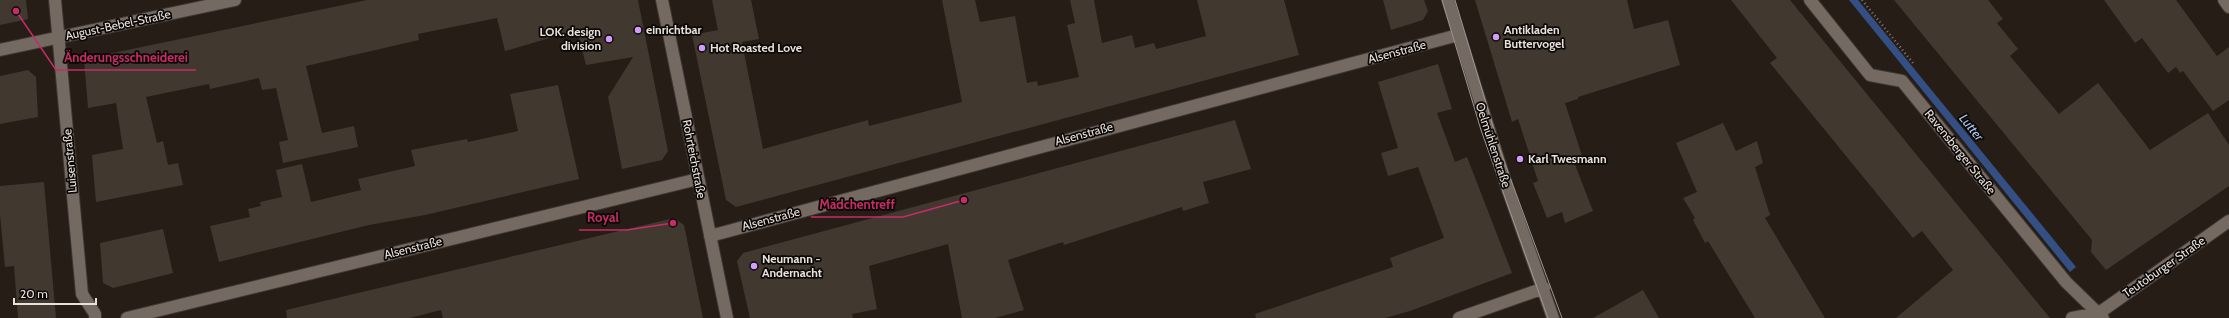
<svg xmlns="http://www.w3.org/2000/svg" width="2229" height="318" font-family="Cabin,sans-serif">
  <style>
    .water { fill: #344f83 }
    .building { fill: #413830 }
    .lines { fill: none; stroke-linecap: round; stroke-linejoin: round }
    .minor-casing { stroke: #3f3733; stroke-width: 14 }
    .path { stroke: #817a74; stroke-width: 2.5; stroke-dasharray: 1 3; stroke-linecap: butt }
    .minor { stroke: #756a62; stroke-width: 12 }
    .tram { stroke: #9e9691; stroke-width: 1 }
    .poi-dot { fill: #d09dfe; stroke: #0c0806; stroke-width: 1.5 }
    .labels { text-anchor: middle; stroke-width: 3.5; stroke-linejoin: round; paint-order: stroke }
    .street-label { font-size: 12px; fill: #e8e2dd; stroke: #0c0806 }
    .poi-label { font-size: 12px; font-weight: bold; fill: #e8e2dd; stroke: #0c0806; text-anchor: start }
    .water-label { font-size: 13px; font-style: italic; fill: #a9c3f3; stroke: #0c0806 }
    .leader { fill: none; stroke: #c62c68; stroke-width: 1.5 }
    .callout-dot { fill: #c62c68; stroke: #0c0806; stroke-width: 1.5 }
    .callout-label { font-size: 13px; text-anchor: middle; font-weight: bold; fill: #c62c68; stroke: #0c0806; stroke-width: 3.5; stroke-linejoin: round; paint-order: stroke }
  </style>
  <rect width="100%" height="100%" fill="#261d16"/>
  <path class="water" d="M1849 0H1858L2076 267 2070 272Z"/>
  <path class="building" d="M0 0H26L28 19 0 25Z
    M367 0H638L668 151 662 160 622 169 608 97 633 57 586 65 577 30 505 51 497 18 418 34 419 40 306 66 322 133 354 126 358 147 283 163 279 142 288 140 276 88 262 90 259 78 210 89 209 84 146 97 157 143 163 141 168 165 178 163 183 185 96 202 92 155 123 149 116 103 88 108 84 59Z
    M712 0H751L759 39 742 42 763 149 868 120 869 126 962 102 942 0H975L980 22 1015 16 1027 83 1037 81 1038 86 1079 77 1067 25 1075 23 1070 0H1094L1102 43 1132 35 1135 48 1154 43 1156 49 1206 36 1197 0H1284L1299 55 736 207 726 200 692 35 718 30Z
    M1383 0H1424L1428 11 1423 20 1391 30Z
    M1475 0H1627L1634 29 1668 20 1680 65 1578 97V99L1565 103 1583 159 1574 162 1593 211 1565 223 1562 212 1547 218 1533 183 1538 181 1518 119 1512 122Z
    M1731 0H1790L2050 318H1896L1953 270 1922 231 1913 238 1802 102 1770 63 1777 58Z
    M1894 0H1988L2003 19 1997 23 2018 49 2010 56 2059 114 2098 83 2150 150 2208 113 2229 145V186L2106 270 2091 252 2092 240Z
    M2104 0H2176L2217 56 2229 47V100L2213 111 2183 71 2180 73 2176 67 2168 73 2142 38 2135 43Z
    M1438 64 1452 109 1437 113 1455 162 1467 157 1512 273 1410 311 1385 318H1256L1255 314 1393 267 1390 258 1444 238 1418 167 1388 176 1381 153 1398 148 1378 82Z
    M28 70 36 77 38 117 0 124V76Z
    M558 85 579 179 425 215 369 225 219 262 210 226 250 217 248 209 261 206 260 202 282 197 276 170 302 164 311 202 361 190 358 179 415 166 411 150 467 139 468 142 518 131 510 94Z
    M1235 120 1251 169 1203 182 1209 203 1183 211 1182 207 1064 245 1063 242 1008 260 1024 310 995 318H962L948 244 869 266 877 309 852 314 853 318H750L737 261 743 253Z
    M1723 123 1736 151 1757 141 1763 163 1755 167 1770 215 1765 218 1825 318H1755L1708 241 1705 243 1693 220 1695 218 1683 198 1697 192 1676 143Z
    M44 182 56 318H18L14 266 5 267 0 215V186Z
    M674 218 684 225 703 318H443L441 310 410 318H287L286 310Z
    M163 229 173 273 113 288 103 283 100 243Z
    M1643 290 1659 318H1593Z"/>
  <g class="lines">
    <g class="minor-casing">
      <path id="minor" d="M55 0 82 294 95 314V318
        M662 0 727 318
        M1448 0 1508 190 1553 318
        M1810 0 1870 75 1902 81 2066 282 2103 318
        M2224 0 2229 7
        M0 50 235 0
        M710 236 1458 35
        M127 318 698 179
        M1459 318 1544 288
        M2072 318 2099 313 2229 221"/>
    </g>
    <path class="path" d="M1862 0 1913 63"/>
    <use href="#minor" class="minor"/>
    <path class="tram" d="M1442 0 1481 130 1548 318
      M1455 0 1501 153 1562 318"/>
  </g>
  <g class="poi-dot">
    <circle cx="638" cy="30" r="4"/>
    <circle cx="1496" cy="37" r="4"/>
    <circle cx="609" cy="39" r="4"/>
    <circle cx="702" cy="48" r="4"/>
    <circle cx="1520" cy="159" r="4"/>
    <circle cx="754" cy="266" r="4"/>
  </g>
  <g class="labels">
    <g class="street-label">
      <text transform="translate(118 25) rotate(-12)" y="4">August-Bebel-Straße</text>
      <text transform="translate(1397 52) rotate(-15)" y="4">Alsenstraße</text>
      <text transform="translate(1084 134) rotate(-15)" y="4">Alsenstraße</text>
      <text transform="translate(1493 145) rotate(72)" y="4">Oelmühlenstraße</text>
      <text transform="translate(1960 152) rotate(51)" y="4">Ravensberger Straße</text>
      <text transform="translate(694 159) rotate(79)" y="4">Rohrteichstraße</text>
      <text transform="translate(70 161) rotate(-95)" y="4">Luisenstraße</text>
      <text transform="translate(771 219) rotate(-15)" y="4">Alsenstraße</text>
      <text transform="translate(413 248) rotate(-14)" y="4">Alsenstraße</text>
      <text transform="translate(2164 267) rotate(-35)" y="4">Teutoburger Straße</text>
    </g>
    <g class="poi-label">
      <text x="646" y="34">einrichtbar</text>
      <text x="1504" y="34">Antikladen<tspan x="1504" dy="14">Buttervogel</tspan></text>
      <text x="601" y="36" text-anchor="end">LOK. design<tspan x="601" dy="14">division</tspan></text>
      <text x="710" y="52">Hot Roasted Love</text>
      <text x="1528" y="163">Karl Twesmann</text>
      <text x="762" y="263">Neumann -<tspan x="762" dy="14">Andernacht</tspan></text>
    </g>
    <g class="water-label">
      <text transform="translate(1972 127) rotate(51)" y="5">Lutter</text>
    </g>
  </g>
  <path class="leader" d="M16 11L56 70H196M964 200L903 217H811M673 223L627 230H579"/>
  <g class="callout-dot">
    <circle cx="16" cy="11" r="4"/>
    <circle cx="964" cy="200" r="4"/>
    <circle cx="673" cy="223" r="4"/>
  </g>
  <g class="callout-label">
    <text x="126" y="62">Änderungsschneiderei</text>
    <text x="857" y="209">Mädchentreff</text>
    <text x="603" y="222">Royal</text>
  </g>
  <path d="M14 298v6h82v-6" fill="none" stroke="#e8e2dd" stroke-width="2"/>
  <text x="20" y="298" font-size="12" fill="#e8e2dd" stroke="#0c0806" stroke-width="3" paint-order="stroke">20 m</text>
</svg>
